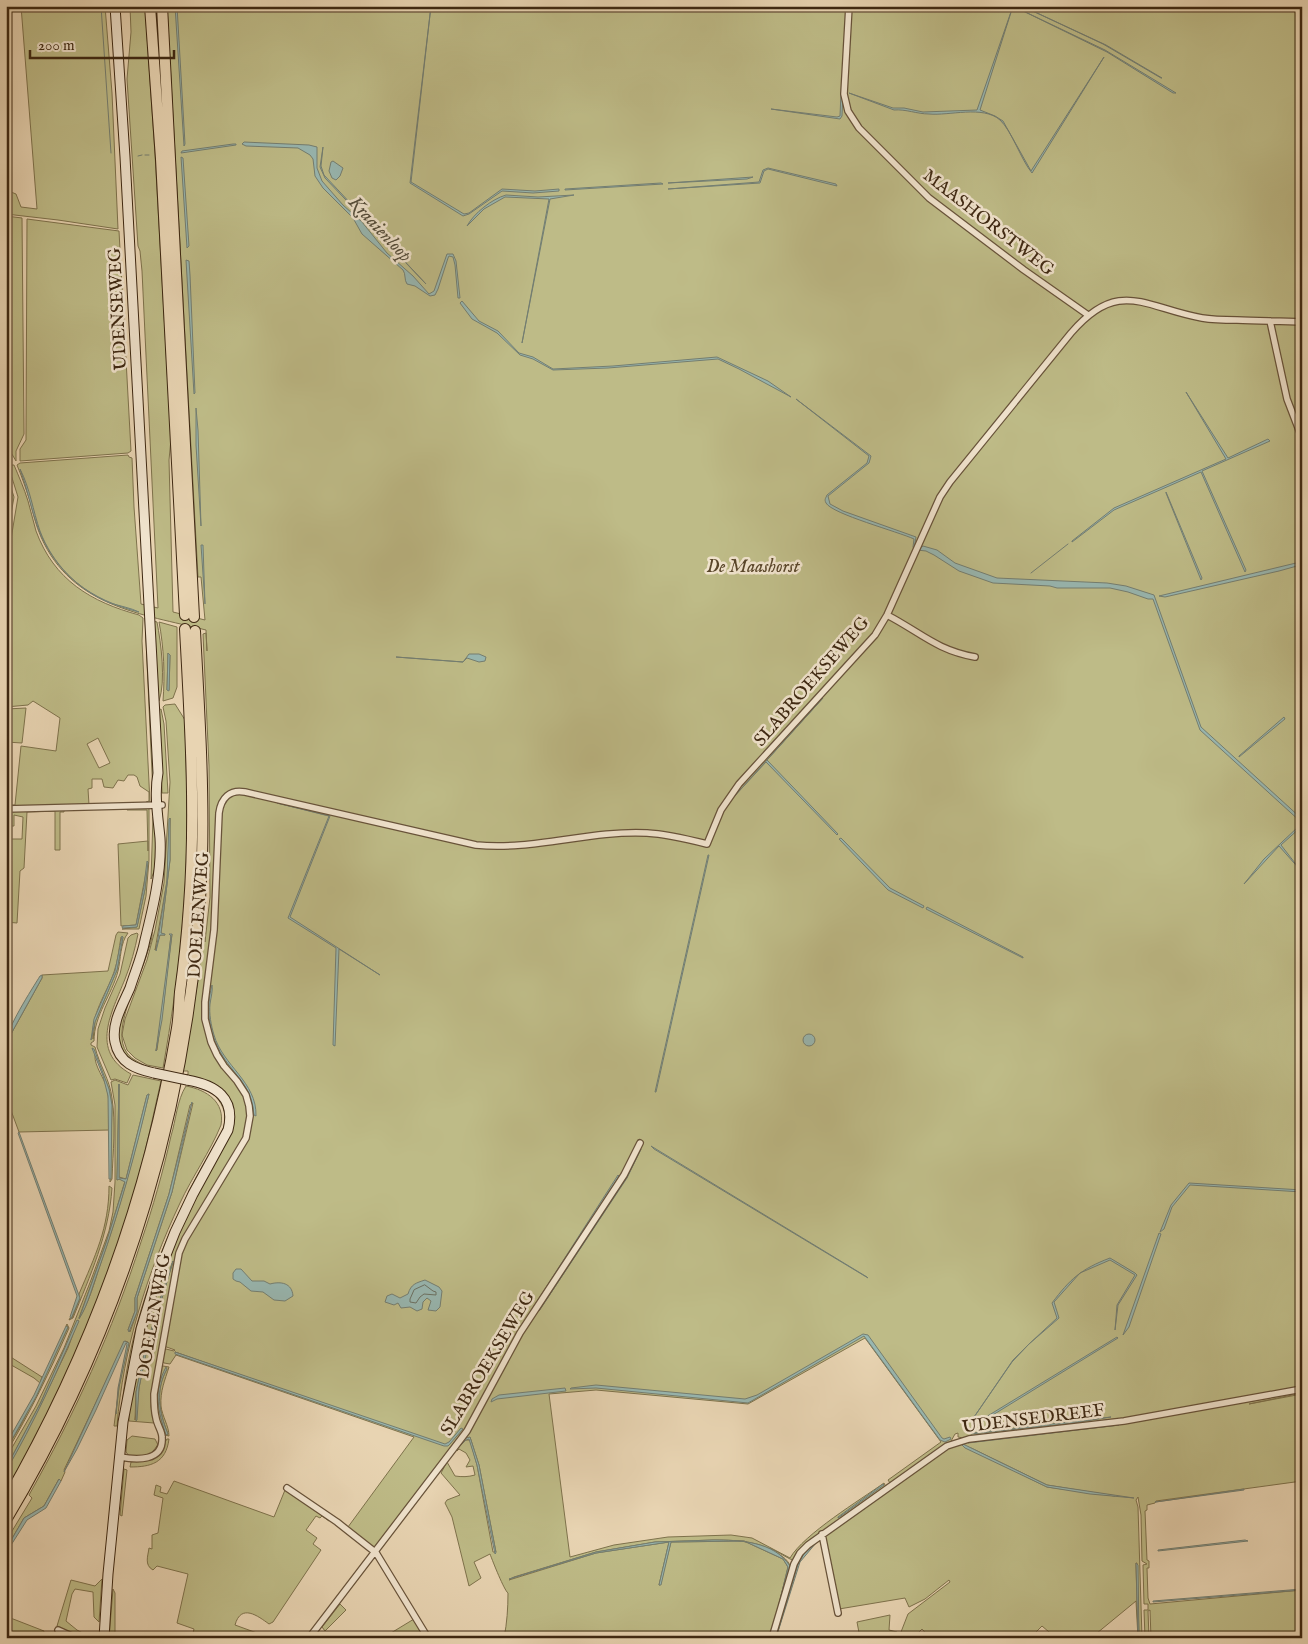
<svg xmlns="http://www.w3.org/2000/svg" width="1308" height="1644" font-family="'IM FELL English',serif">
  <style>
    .green { fill: #bebb87; stroke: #7e724c; fill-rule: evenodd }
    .water { fill: #98b7b1; stroke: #747e71 }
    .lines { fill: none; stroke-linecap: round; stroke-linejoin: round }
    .shore { stroke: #6b7062; stroke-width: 1 }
    .stream { stroke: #747e71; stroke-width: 1 }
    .street-casing { stroke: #68533a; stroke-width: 8 }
    .secondary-casing { stroke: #3e2812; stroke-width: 11 }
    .highway-casing { stroke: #3e2812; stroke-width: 12 }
    .street { stroke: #f0e3cd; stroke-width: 5.5 }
    .secondary { stroke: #f0e3cd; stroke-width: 9 }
    .highway { stroke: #e8d4b2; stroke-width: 10 }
    .secondary-bridge-casing { stroke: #3e2812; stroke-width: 11; stroke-linecap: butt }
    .secondary-bridge { stroke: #f0e3cd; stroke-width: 9 }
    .labels { text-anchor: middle; stroke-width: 5; stroke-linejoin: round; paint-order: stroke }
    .street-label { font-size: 18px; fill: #3e2812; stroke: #f0e3cd }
    .park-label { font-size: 18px; font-style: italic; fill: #584529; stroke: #f0e3cd }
    .water-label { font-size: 19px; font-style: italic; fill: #544c3a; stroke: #f0e3cd }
  </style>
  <rect width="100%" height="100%" fill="#e8d4b2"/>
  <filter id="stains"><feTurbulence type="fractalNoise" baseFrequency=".004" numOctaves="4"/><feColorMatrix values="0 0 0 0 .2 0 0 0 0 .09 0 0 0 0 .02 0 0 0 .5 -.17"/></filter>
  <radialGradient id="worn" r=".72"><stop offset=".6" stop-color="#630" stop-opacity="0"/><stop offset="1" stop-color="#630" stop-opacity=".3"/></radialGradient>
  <path class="green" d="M21 6H105L112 93 118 229 58 220 6 214V190L16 194 21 207 37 209Z
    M130 6H145L155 154 171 439 169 460 173 612 205 620 201 577H198L167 6H1302V1393L1249 1404 1302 1394V1481L1156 1501 1155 1503 1147 1505V1510L1145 1511 1147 1560 1149 1561V1568H1147L1148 1598 1150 1604 1302 1590V1638H1151L1150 1610 1148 1611 1149 1638H1145L1144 1610H1148V1604H1144L1143 1565 1147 1564 1142 1561 1141 1515 1138 1497 1136 1500 1138 1507 1142 1638H1139L1137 1563H1136V1566L1138 1638 1136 1601 1091 1638H1056L1042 1626 1030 1638H930L922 1629 913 1638H907L901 1632 908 1614 950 1582 949 1580 925 1599 909 1607 905 1598 839 1609 824 1534 944 1449 963 1438 958 1437V1433L955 1434 950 1443 890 1483 888 1480 941 1442 865 1338 748 1404 596 1390 549 1394 570 1557 614 1545 668 1537 731 1535 752 1538 790 1558C804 1534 860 1500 884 1483L886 1487 803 1547 794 1560 790 1559 770 1548V1550C779 1554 788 1558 791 1568L770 1638H504C507 1623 508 1608 508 1593 504 1590 493 1562 490 1554L474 1562 481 1578 469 1586 452 1517 445 1503 447 1500 460 1495 441 1473 447 1462 455 1476C462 1477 468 1477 475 1475L473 1466 466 1467 470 1460 466 1453 459 1449 457 1451 456 1450 375 1549 286 1486 287 1485 348 1527 414 1437 176 1355 170 1364 164 1363 162 1360 164 1351 166 1349 174 1351 175 1350 161 1345 151 1406 154 1423 129 1421V1411L137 1360 155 1291 186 1215 222 1146 229 1101 188 1076V1071H183L198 980 204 907 205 942 210 897 209 766 203 634 206 633 207 651 206 630C142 614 72 607 41 537 36 526 33 513 30 501 26 489 22 477 17 465L20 463 128 455 129 457 132 458 134 507 141 604 158 608 142 271 140 251 138 246 127 79 131 32ZM173 1261V1262L149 1341 156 1311ZM147 1344 139 1388 135 1420 136 1392ZM175 1352 411 1434 228 1372ZM470 1437 479 1465 496 1552H493L477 1465 470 1440H466ZM962 1445 971 1448 1047 1485 1115 1496 1047 1487ZM713 1540C739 1540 773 1541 790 1566L779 1604 788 1567 783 1559 744 1541 671 1542 660 1585H659L669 1542 596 1553 509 1580 514 1577 596 1552 655 1542Z
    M6 216 22 218 24 434 16 451V461L6 444Z
    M27 219 119 231 131 451 128 453 20 461V449L26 440Z
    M8 465H14C19 477 24 488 28 501 31 511 33 521 36 531 54 580 91 602 139 615L143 618 142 641 150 803 146 804V802L149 801V792L140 786 137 777 134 775H128L124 781 118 780 113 788 104 787 102 779H92V788L88 789 89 805 49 806 46 805 45 806 6 807V805H15L21 746 56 751 60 718 33 701 28 705 6 707V569L18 497ZM98 738 110 763 99 768 87 744Z
    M6 472 14 497 6 543Z
    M145 618 148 619 155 793 153 794Z
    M153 621 157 622C161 643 166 681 159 701H157Z
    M159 622 177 627V687L173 698 163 701C165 675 164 648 159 622ZM168 653 170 655 169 690H167Z
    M175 704 185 720C187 790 189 860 182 929 178 976 171 1022 163 1068L147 1065 135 1058 127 1050 122 1035 125 1019 147 960 155 930 164 883 170 782 166 721 163 707 165 705ZM170 818V860L161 933 165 935H160L155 950 167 881ZM172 934 157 1050 156 1051 164 1001 171 935Z
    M26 708 22 743 6 742V709Z
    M161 709 164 724 168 793H162L159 710Z
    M149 807V860L146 896 139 929H122L137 927 145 889 148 862 136 925 121 926 118 844 148 841V851L147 810H127V808Z
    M64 809V812H60V850H55V811L27 812 24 868 20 871 17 923 6 922V849H8V839H22L23 817 14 815V826H9L10 812 11 811Z
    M153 817H156C157 836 160 861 151 879Z
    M118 932 128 933C120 943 121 959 118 971 112 995 94 1015 94 1041L91 1043V1045L95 1047C99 1064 110 1080 112 1098 116 1124 113 1152 112 1179L110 1182 112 1105 109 1089 95 1055C94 1066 105 1079 107 1089 110 1103 109 1116 109 1130L19 1132 6 1097V1043L42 978V975L108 971 116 935ZM121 937H123L117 970 95 1022 93 1039C91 1013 106 995 114 972 118 961 119 948 121 937Z
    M152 932C153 938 149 947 147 954 140 979 110 1030 127 1053 132 1060 141 1063 149 1068 136 1065 124 1058 119 1046 112 1025 144 954 152 932Z
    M137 933 138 934C135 949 131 964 125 979 112 1012 89 1051 131 1074L127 1083 115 1079 111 1080 97 1047 98 1029 105 1008 120 974 128 938 131 935Z
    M133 1075 161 1081C151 1125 142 1169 128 1213 98 1309 57 1403 6 1490V1471L41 1404 68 1348 78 1320 41 1402 6 1468V1458L36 1406 64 1348 91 1280 109 1231 113 1212 115 1182V1105L111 1082 115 1080 128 1085ZM119 1084V1177L126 1179 147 1095 149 1094C135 1152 120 1209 100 1265 95 1281 88 1305 79 1318L106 1243 125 1181 119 1179 117 1180Z
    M186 1086C207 1090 225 1102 221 1125 210 1152 192 1177 180 1203 147 1273 123 1349 117 1426H114L119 1387 128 1342 125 1341 64 1470 65 1472 61 1481 59 1479 44 1506 24 1518 6 1549V1541L32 1498 29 1495C74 1415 113 1330 141 1242 153 1207 163 1172 171 1136 176 1120 177 1100 186 1086ZM193 1103 172 1192 137 1298V1312L130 1332 128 1330 135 1311V1298L169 1194 190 1105Z
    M212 1093H216L225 1106 226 1126 157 1271 121 1420C125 1345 151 1270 183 1204 191 1186 200 1170 210 1153 215 1144 221 1136 224 1126 227 1112 222 1102 212 1093Z
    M109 1186 112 1188C109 1234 90 1276 73 1318L69 1320 70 1318H72L79 1300V1294C95 1256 109 1228 109 1186Z
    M67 1324 69 1328C50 1371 30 1413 6 1453V1450L22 1423 68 1327 66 1326Z
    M6 1354 42 1377 40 1383 34 1378 6 1362Z
    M163 1366 169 1367C165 1380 160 1391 161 1406 162 1416 169 1426 169 1436L165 1435 157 1416 156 1400 161 1367ZM166 1368 167 1369C155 1390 159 1412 168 1434L167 1435C157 1412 155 1390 166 1368Z
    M132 1436 155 1439 158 1445 149 1456 130 1457 126 1452 127 1440Z
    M167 1439H169C166 1463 151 1467 130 1467L131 1462C135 1461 141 1462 146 1461 160 1459 160 1448 167 1439Z
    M124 1469 127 1470 122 1516 120 1515Z
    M174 1481 274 1517 285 1490 331 1519 329 1521 322 1516 320 1518 316 1516 306 1530 317 1538 313 1544 321 1550 273 1622 269 1624C258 1616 241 1603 235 1625L257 1633 258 1638H237L230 1635 229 1638H192L194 1629 177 1623 188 1574 157 1566 153 1570C144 1565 148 1556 149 1548L152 1549V1535L158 1533 163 1498 154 1495 156 1485 161 1487 160 1492 167 1494Z
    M102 1579 99 1622 94 1617 93 1592 75 1589 72 1594 66 1621 77 1630 92 1638H83L57 1626 71 1580 95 1586Z
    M113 1589 115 1593V1638H109Z
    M340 1604 346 1610 325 1631 322 1627Z
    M890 1615 889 1630 897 1632 896 1635 890 1636 889 1638H883L882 1636 860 1638 857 1622Z
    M8 1617 44 1631 43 1637 45 1638H6V1622Z
    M414 1619 425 1638H382L386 1636Z"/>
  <path class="water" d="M175 6H177L185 144 184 146Z
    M431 6 411 182 464 214 469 213 502 189 535 191 559 189V191L533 193 502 191 469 214 463 216 410 183Z
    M1013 6 980 110 995 116 1003 121 1031 171 1104 57 1032 173C1021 160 1012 131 1000 120 983 105 949 116 929 114 917 114 906 109 894 110L849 93 893 108H904L923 112 977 110Z
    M1022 6 1106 45 1162 78H1161L1103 44Z
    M1019 9 1105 50 1176 93H1173L1107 52Z
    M841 92H843L842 116 840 119 771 109 837 117 840 116Z
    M244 142 309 145 317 147V168L322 181 343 205 362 222 387 253 413 276 429 294 434 291 447 254H453L456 261 460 298H458L455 265 453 257 449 256 448 258 438 289 435 295 430 296 415 286 407 284C404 280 406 274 403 270L362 234 353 218 323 188 315 176 313 159 310 155 298 148 246 146 242 144Z
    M233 144H236V145L181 153 182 151Z
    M323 147 321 166 324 175 426 284 325 178 320 167Z
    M181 157 183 158 189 246 187 248Z
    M333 161 343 168 340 176 336 180 332 178 329 171 331 162Z
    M768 168 836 184 837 186 768 169 764 171 760 183 668 189 759 182 763 170Z
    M753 177 747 179 668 183Z
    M661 183 663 184 565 190V189Z
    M506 195 538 197 574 195 550 199 522 343 549 199 505 197 484 209 467 226C474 213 492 199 506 195Z
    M186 260 189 261 190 275 195 393 194 394Z
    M462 301 479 321 498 331 519 353 533 357 553 369 613 366 717 357 768 381 791 397 739 369 718 359 608 368 553 370 533 359 520 355 497 333 472 319 460 303Z
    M1186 392 1228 458 1268 439 1270 441 1202 471 1246 570 1245 572 1201 472 1114 510 1076 539 1072 542V541L1114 508 1226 459Z
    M796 399 871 456 869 463 828 496 830 504 843 511 916 537 914 549 913 547 914 539C899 532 832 514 826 503 824 499 826 498 827 495L867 463 869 456Z
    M196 408 198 430 201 526 196 445Z
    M20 469C30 488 33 511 40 531 52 563 78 590 110 603 120 606 131 608 139 612 91 600 56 575 38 528 31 509 27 488 20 469Z
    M1166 492 1202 578 1201 580 1166 493Z
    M201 545H203L205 604Z
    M923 546 937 550 955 563 997 578 1107 583 1126 586 1154 595 1201 727 1302 819V823L1200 730 1153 599H1148L1128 592 1110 588H1057L1050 586 993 583 959 571 934 555 926 551 917 550Z
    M1296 563 1297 566 1279 571 1165 597 1159 596Z
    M168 653 170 655 169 691 167 690Z
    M469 654H479L486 657 485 661 479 662 467 658 463 662 396 657 463 662Z
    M823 698 767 760 838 834 837 835 766 762 731 800Z
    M1284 717 1285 719 1239 757V756Z
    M277 803 330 816 290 917 380 975 339 949 335 1046 333 1045 336 948 288 918 329 816Z
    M170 818V860L161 933 165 934V935H160L156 951 167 881 169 819Z
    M1299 826 1301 827 1281 845 1302 872 1279 846 1244 884 1264 859Z
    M841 838 890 888 924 906 923 908 888 890 839 839Z
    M708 855H709L656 1092H655Z
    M147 861 148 862 145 889 137 927 122 928 123 926 136 925 144 886Z
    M927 907 1023 957V958L926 909Z
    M169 934H172L162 1020 156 1051 171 936Z
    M122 936 123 937 117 970 95 1022 91 1040 94 1019 115 971Z
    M42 975V978L6 1043C6 1029 32 989 40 976Z
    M212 985C213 990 211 997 210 1004 209 1014 211 1025 214 1035 223 1066 257 1082 256 1116L254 1115C252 1091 243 1083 229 1065 211 1042 204 1014 212 985Z
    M803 1040a6 6 0 1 1 12 0a6 6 0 1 1-12 0Z
    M92 1048 94 1049 109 1089 112 1105 111 1179H109L108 1096 103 1076Z
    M119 1084V1178L126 1179 147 1095 149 1094C136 1152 120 1209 100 1266 94 1281 88 1306 79 1319L106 1243 125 1182 119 1179 117 1180Z
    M192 1102 172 1192 137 1298V1312L129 1332 128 1330 135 1311V1298L169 1194Z
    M19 1132 80 1298 71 1319 70 1317 77 1296 18 1133Z
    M651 1146 867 1277 868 1278 654 1149Z
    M641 1149 627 1178 539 1311 627 1177Z
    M618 1175 619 1176 609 1193 534 1306Z
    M1189 1183 1302 1190V1192L1190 1185 1172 1207 1164 1229 1160 1232 1171 1205Z
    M1159 1233 1161 1234 1129 1327 1123 1335Z
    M1110 1258 1135 1273 1137 1275 1118 1305 1115 1330 1117 1305 1135 1275 1110 1260 1080 1273 1054 1302 1059 1318 1029 1344 1012 1362 972 1420 1013 1360 1029 1344 1057 1318 1052 1303C1070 1279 1081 1269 1110 1258Z
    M173 1261 149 1341 148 1342 156 1311Z
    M236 1269H241L252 1281H264L270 1284C281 1281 292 1283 293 1296L285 1301 274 1300 263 1292 251 1291 240 1282 236 1281 233 1279V1273Z
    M425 1280 439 1287 442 1291 440 1307 436 1311 428 1310 431 1301 427 1298 423 1302 422 1309 417 1311 410 1307 401 1308 398 1303 394 1305 385 1302 387 1296 392 1294 400 1298 408 1294C411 1284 416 1283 425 1280Z
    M77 1320 79 1321C57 1372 34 1423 6 1471V1468L41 1402Z
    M66 1326 68 1327 36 1397 6 1450V1444L34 1395Z
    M863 1334 868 1335 942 1438 944 1439 950 1437 951 1439 945 1442 940 1440 864 1336 748 1403 596 1388 570 1389 571 1388 596 1385 745 1399 757 1395Z
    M1117 1337 1118 1338 983 1421 981 1420Z
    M124 1341 129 1343 119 1387 116 1414 118 1388 127 1344 126 1343 96 1410 77 1449 64 1472Z
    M146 1344 148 1345 139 1388 137 1420 136 1421V1392Z
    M175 1352 445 1444 449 1442 461 1428 463 1429 450 1444 448 1446H444L175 1354Z
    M166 1367 167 1369C155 1390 159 1413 168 1434L166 1435C158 1411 153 1391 166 1367Z
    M565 1388 566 1391 497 1399 491 1402 492 1399 499 1395Z
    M1111 1417 1074 1423 971 1434 973 1433Z
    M1119 1425 968 1443 969 1442Z
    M470 1437 479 1465 496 1553 495 1554 477 1465 469 1439 466 1440 458 1448 466 1438Z
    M963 1444 1047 1485 1134 1498 1090 1494 1047 1487 965 1448 962 1445Z
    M59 1479 61 1481 46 1508 27 1520 6 1553V1549L24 1518 44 1506Z
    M883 1484 884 1485 838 1518V1517Z
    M1244 1489V1490L1155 1502H1156Z
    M713 1540C739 1540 774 1541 790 1566L779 1604 788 1567 783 1559 744 1541 671 1542 661 1585H659L669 1542 596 1553 509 1579 596 1552 655 1542Z
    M1245 1540 1248 1541 1158 1551V1550Z
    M816 1543 800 1562 776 1638 798 1564 804 1554Z
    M1136 1563 1138 1565 1139 1638H1138Z
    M1302 1589V1590L1153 1602V1601Z"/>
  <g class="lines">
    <path class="shore" d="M425 1285 433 1291 436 1292V1295L424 1294 420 1297 416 1303 410 1302V1299L414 1290Z"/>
    <path class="stream" d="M101 6 111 153
      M145 155H149
      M138 156 142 155
      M1031 573 1068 544"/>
    <g class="street-casing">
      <path id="street" d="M849 6 844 94 848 111 859 128 929 198 1024 270 1088 315
        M1270 321 1287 399 1302 438
        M887 615C920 632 936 650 975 657
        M6 809 162 805
        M120 1457C136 1460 164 1462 162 1437 162 1431 157 1425 156 1418 154 1411 154 1402 154 1394L179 1253 185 1239 246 1138 250 1116 249 1106 246 1095 237 1081 224 1066 217 1055 211 1042 205 1019V1002L214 930 219 813C221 798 230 789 245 792L476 845C533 851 589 830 647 833 667 834 687 839 707 844L721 810 739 784 875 635 887 615 940 497 950 482 1071 333C1119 277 1145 308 1202 318 1214 320 1225 320 1237 320 1258 321 1280 321 1302 322
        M287 1488 337 1522 375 1552
        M822 1534 838 1613
        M375 1551 428 1638
        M58 1630 76 1638
        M309 1638 467 1431 520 1333 624 1175 640 1143
        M772 1638 794 1564 800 1553 808 1545 947 1446 969 1439 1124 1421 1302 1389"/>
    </g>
    <g class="secondary-casing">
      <path id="secondary" d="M115 6 125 157 158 773C154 794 158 817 160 838 162 871 153 908 145 940 142 956 135 972 130 988 123 1004 111 1024 115 1042 119 1063 136 1069 154 1073
        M104 1638 108 1574 123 1422 141 1329 155 1283 175 1232 193 1194 228 1130C236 1098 216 1085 187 1080"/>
    </g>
    <g class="highway-casing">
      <path id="highway" d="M150 6 161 159 185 615
        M162 6 194 617
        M6 1501C90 1355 149 1195 177 1028 179 1016 179 1004 180 992 184 964 187 935 189 906 196 814 190 721 185 629
        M6 1520C126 1319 194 1093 202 859 204 783 199 707 195 631"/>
    </g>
    <use href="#street" class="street"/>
    <use href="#secondary" class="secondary"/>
    <use href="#highway" class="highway"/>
    <g class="secondary-bridge-casing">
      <path id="secondary-bridge" d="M154 1073 187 1080"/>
    </g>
    <use href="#secondary-bridge" class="secondary-bridge"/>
  </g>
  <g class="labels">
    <g class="street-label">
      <text transform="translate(989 222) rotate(38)" y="6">MAASHORSTWEG</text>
      <text transform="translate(117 309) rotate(-93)" y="6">UDENSEWEG</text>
      <text transform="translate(811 681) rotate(-49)" y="6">SLABROEKSEWEG</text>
      <text transform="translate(198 915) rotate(-86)" y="6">DOELENWEG</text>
      <text transform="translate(153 1316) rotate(-80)" y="6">DOELENWEG</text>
      <text transform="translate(487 1363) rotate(-59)" y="6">SLABROEKSEWEG</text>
      <text transform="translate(1033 1418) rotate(-7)" y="6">UDENSEDREEF</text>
    </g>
    <g class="park-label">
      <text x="753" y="572">De Maashorst</text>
    </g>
    <g class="water-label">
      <text transform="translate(381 228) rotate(47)" y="7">Kraaienloop</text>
    </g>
  </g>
  <rect width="1308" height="1644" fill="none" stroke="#e8d4b2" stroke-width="25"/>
  <rect x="8" y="8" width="1293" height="1629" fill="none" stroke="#3e2812" stroke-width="2.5"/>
  <rect x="12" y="12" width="1283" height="1619" fill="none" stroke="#3e2812"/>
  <path d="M30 50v8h144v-8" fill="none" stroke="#3e2812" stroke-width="2.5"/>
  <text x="38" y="50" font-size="15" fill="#3e2812" stroke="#f0e3cd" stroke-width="4" paint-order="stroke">200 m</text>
  <rect width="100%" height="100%" filter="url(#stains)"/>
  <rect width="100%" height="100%" fill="url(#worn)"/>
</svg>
